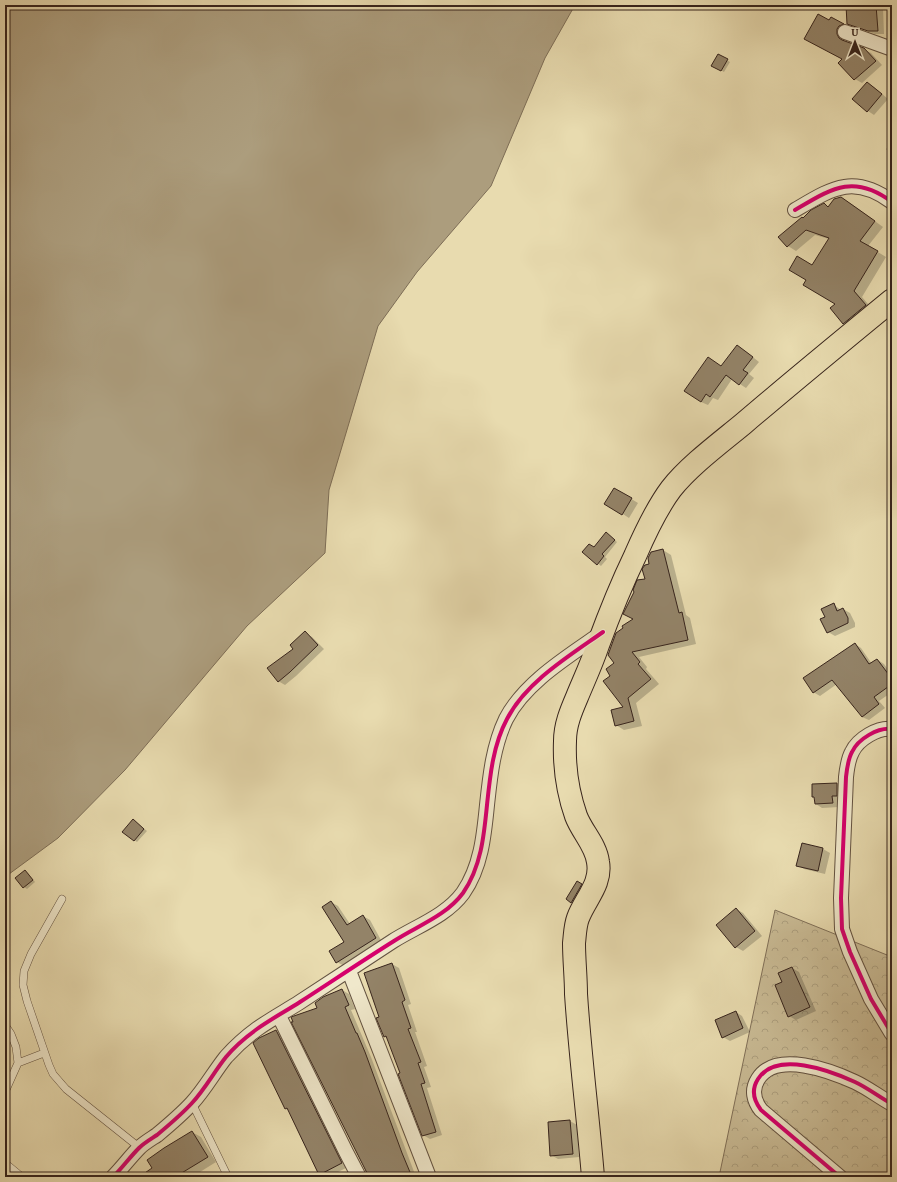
<svg xmlns="http://www.w3.org/2000/svg" width="897" height="1182" font-family="'Gentium Book Plus',serif">
  <style>
    .forest { fill: url(#forest-crowns); stroke: #807059 }
    .water { fill: #ac9d7d; stroke: #7d6d56 }
    .shadow { fill: #0003 }
    .building { fill: #938368; stroke: #37241c }
    .lines { fill: none; stroke-linecap: round; stroke-linejoin: round }
    .lane-casing { stroke: #635241; stroke-width: 8 }
    .street-casing { stroke: #635241; stroke-width: 16 }
    .highway-casing { stroke: #37241c; stroke-width: 24 }
    .lane { stroke: #f0e8cb; stroke-width: 7 }
    .street { stroke: #f0e8cb; stroke-width: 14 }
    .highway { stroke: #e8dbaf; stroke-width: 22 }
    .cycleway-casing { stroke: #f0e8cb; stroke-width: 6 }
    .cycleway { stroke: #d6006c; stroke-width: 4 }
  </style>
  <defs>
    <pattern id="forest-crowns" width="20" height="18" patternUnits="userSpaceOnUse"><rect width="20" height="18" fill="#cabc96"/><path d="M2 6a3 3 0 1 1 6 0M12 15a3 3 0 1 1 6 0" fill="none" stroke="#aea181"/></pattern>
  </defs>
  <rect width="100%" height="100%" fill="#e8dbaf"/>
  <filter id="stains"><feTurbulence type="fractalNoise" baseFrequency=".005" numOctaves="4"/><feColorMatrix values="0 0 0 0 .2 0 0 0 0 .09 0 0 0 0 .02 0 0 0 .5 -.17"/></filter>
  <radialGradient id="worn" r=".72"><stop offset=".6" stop-color="#630" stop-opacity="0"/><stop offset="1" stop-color="#630" stop-opacity=".3"/></radialGradient>
  <path class="forest" d="M775 910 892 957V1177H719Z"/>
  <path class="water" d="M5 5H575L545 58 491 186 417 272 378 326 329 490 325 553 247 626 125 770 58 838 5 877Z"/>
  <path class="shadow" d="M864 5H877L883 8 884 34H875L855 27 848 23Z
    M831 18 849 28 843 38 845 42 863 49 871 53 882 65 862 83 855 79 840 63 844 59 829 21Z
    M718 55 730 62 724 72 712 65Z
    M867 83 874 87 888 99 874 115 868 111Z
    M892 143V156L886 149Z
    M841 198 850 203 883 227 868 246 886 257 862 297 874 311 853 328 844 323 836 304 813 266 829 239 815 235 796 251 788 246 779 237 824 204 829 207Z
    M744 350 759 362 749 374 754 378 746 388 732 379 718 400 713 398 708 405 701 402 722 367Z
    M615 489 638 503 629 518 606 503Z
    M609 535 617 542 605 557 607 559 601 566 584 552 594 548Z
    M663 550 671 555 686 615 690 618 696 644 639 657 647 667 646 669 659 684 636 703 642 726 624 730 616 725 625 708 612 676 615 663 634 619 650 565Z
    M834 605 841 610 843 609 850 613 855 623V627L835 636 828 632 826 617Z
    M305 633 312 637 324 649 296 676 285 685 278 681 294 649Z
    M855 644 861 648 872 664 878 660 884 664 892 675V692L879 701 885 708 869 720 862 717 837 684 820 696 813 692Z
    M837 784 844 787 839 807 822 808 816 804 813 785Z
    M136 822 147 831 137 842 124 832Z
    M802 845 823 849 830 853 825 874 804 869 798 865Z
    M25 871 28 873 35 882 27 889 24 887Z
    M577 882 588 889 578 906 567 899Z
    M331 902 338 906 350 924 363 916 370 920 382 942 344 966 337 962 345 942Z
    M736 909 743 913 762 936 743 951 736 947 717 925Z
    M392 964 399 968 411 1004 408 1005 417 1032H415L427 1066 424 1067 431 1087 427 1088 442 1135 430 1139 423 1135 388 1039 385 1037 380 1018Z
    M792 968 799 972 816 1011 796 1020 789 1016Z
    M342 990 349 994 355 1009 351 1010 371 1057 416 1177H368L318 1008Z
    M736 1012 742 1016 750 1032 730 1041 723 1037Z
    M276 1031 283 1035 348 1167 328 1177H325L319 1174 289 1111 286 1109Z
    M570 1121 577 1125 579 1157 558 1159 551 1155Z
    M192 1132 201 1137 216 1162 192 1177H141L154 1168Z
    M446 1174H464L469 1177H446Z"/>
  <path class="building" d="M846 5H876L878 31H868L847 24Z
    M818 14 829 20 831 17 844 24 839 26 837 29V34L839 38 842 40 864 48 876 61 854 80 838 63 842 59 804 39Z
    M718 54 728 59 721 71 711 66Z
    M867 82 882 94 867 112 852 99Z
    M841 197 875 221 860 241 878 251 854 291 866 305 843 324 830 308 835 304 803 285 806 280 789 270 797 256 812 265 829 238 806 230 787 247 778 237 802 217 803 218 811 210 824 203 828 207 834 199Z
    M737 345 753 357 743 370 748 373 739 385 726 375 710 397 706 394 701 402 684 391 708 357 721 366Z
    M614 488 632 498 622 515 604 504Z
    M606 532 615 540 602 554 604 556 597 565 582 552 589 544 594 547Z
    M663 549 679 613 682 612 688 640 632 652 640 662 638 664 651 679 628 698 634 721 615 726 611 710 623 707 603 681 610 676 606 669 614 663 608 655 616 633 623 628 622 626 633 619 623 614 634 592 633 590 637 580 645 579 642 569 645 565 649 564 648 558 651 552Z
    M834 603 837 611 843 608 848 618V623L827 633 820 619 825 617 821 609Z
    M305 631 318 645 290 672 278 682 267 668 293 649 290 645Z
    M855 643 869 664 877 659 892 679V684L874 697 879 704 862 717 832 680 813 693 803 678Z
    M837 783V796H832L833 803 815 804 814 797H812V784Z
    M133 819 144 829 134 841 122 832Z
    M802 843 823 848 818 871 796 866Z
    M25 870 33 880 23 888 15 878Z
    M577 881 582 884 571 903 566 899Z
    M331 901 347 925 363 915 376 938 336 963 329 951 344 942 322 907Z
    M736 908 755 931 735 948 716 925Z
    M392 963 405 1000 402 1002 411 1028 408 1029 421 1062 418 1063 425 1083 421 1084 436 1132 422 1136 398 1074 400 1073 386 1036 384 1037 376 1018 379 1017 364 973Z
    M792 967 810 1007 788 1017 775 985 782 982 778 973Z
    M342 989 349 1005 345 1007 356 1033H357L365 1052 402 1153 412 1177H367V1173L291 1022H293L291 1017 317 1008 315 1003 323 997Z
    M736 1011 743 1028 722 1038 715 1020Z
    M276 1030 342 1163 319 1175 287 1108 285 1109 253 1043 259 1038Z
    M570 1120 573 1154 550 1156 548 1122Z
    M192 1131 208 1157 175 1177H139L152 1168 147 1160 164 1148Z"/>
  <g class="lines">
    <g class="lane-casing">
      <path id="lane" d="M62 899 31 954 24 971 23 985 27 1001 49 1065 53 1074 66 1089 140 1148
        M5 1025 11 1034 16 1047 18 1063 5 1092
        M18 1063 44 1053
        M192 1103 228 1177
        M5 1163 22 1177"/>
    </g>
    <g class="street-casing">
      <path id="street" d="M845 32 892 49
        M795 210C831 189 853 173 892 202
        M892 729C878 727 858 739 852 752 848 759 847 768 846 777L841 898 842 929 850 952 871 999 892 1034
        M349 971 429 1177
        M279 1016 346 1152 359 1177
        M113 1177C122 1168 130 1157 139 1148 144 1143 151 1139 157 1135 169 1125 181 1115 192 1103 205 1089 214 1072 226 1057 235 1047 246 1037 257 1029 271 1019 286 1011 300 1002 331 982 362 961 393 941 417 926 446 916 463 893 481 867 484 836 487 805 490 777 493 746 506 719 525 682 569 656 603 632
        M840 1177 761 1110C754 1101 751 1090 758 1079 776 1050 831 1071 855 1082 868 1088 879 1097 892 1104"/>
    </g>
    <g class="highway-casing">
      <path id="highway" d="M593 1177C588 1116 580 1055 576 994 576 977 574 960 574 943 575 935 575 926 578 918 585 899 602 884 598 862 596 845 582 832 576 816 568 793 564 766 565 741 565 725 571 711 577 697 584 680 592 663 598 645 609 615 621 585 635 556 645 533 656 509 671 489 689 466 720 443 743 424 792 382 842 341 892 300"/>
    </g>
    <use href="#lane" class="lane"/>
    <use href="#street" class="street"/>
    <use href="#highway" class="highway"/>
    <g class="cycleway-casing">
      <path id="cycleway" d="M795 210C831 189 853 173 892 202
        M892 729C878 727 858 739 852 752 848 759 847 768 846 777L841 898 842 929 850 952 871 999 892 1034
        M113 1177C122 1168 130 1157 139 1148 144 1143 151 1139 157 1135 169 1125 181 1115 192 1103 205 1089 214 1072 226 1057 235 1046 246 1037 257 1029 271 1019 286 1011 300 1002 331 982 362 961 394 941 417 926 446 916 463 893 481 867 484 836 487 805 490 776 493 745 507 719 526 682 569 656 603 632
        M840 1177 761 1110C754 1101 751 1090 758 1079 776 1050 831 1071 855 1082 868 1088 879 1097 892 1104"/>
    </g>
    <use href="#cycleway" class="cycleway"/>
  </g>
  <rect width="897" height="1182" fill="none" stroke="#e8dbaf" stroke-width="20"/>
  <rect x="6" y="6" width="885" height="1170" fill="none" stroke="#37241c" stroke-width="2"/>
  <rect x="10" y="10" width="877" height="1162" fill="none" stroke="#37241c"/>
  <g transform="translate(855 42)" stroke="#f0e8cb" stroke-width="3" paint-order="stroke">
  <path d="M0-3L7 15L0 10L-7 15Z" fill="#37241c"/>
  <text y="-6" font-size="11" font-weight="bold" text-anchor="middle" fill="#37241c">U</text>
  </g>
  <rect width="100%" height="100%" filter="url(#stains)"/>
  <rect width="100%" height="100%" fill="url(#worn)"/>
</svg>
